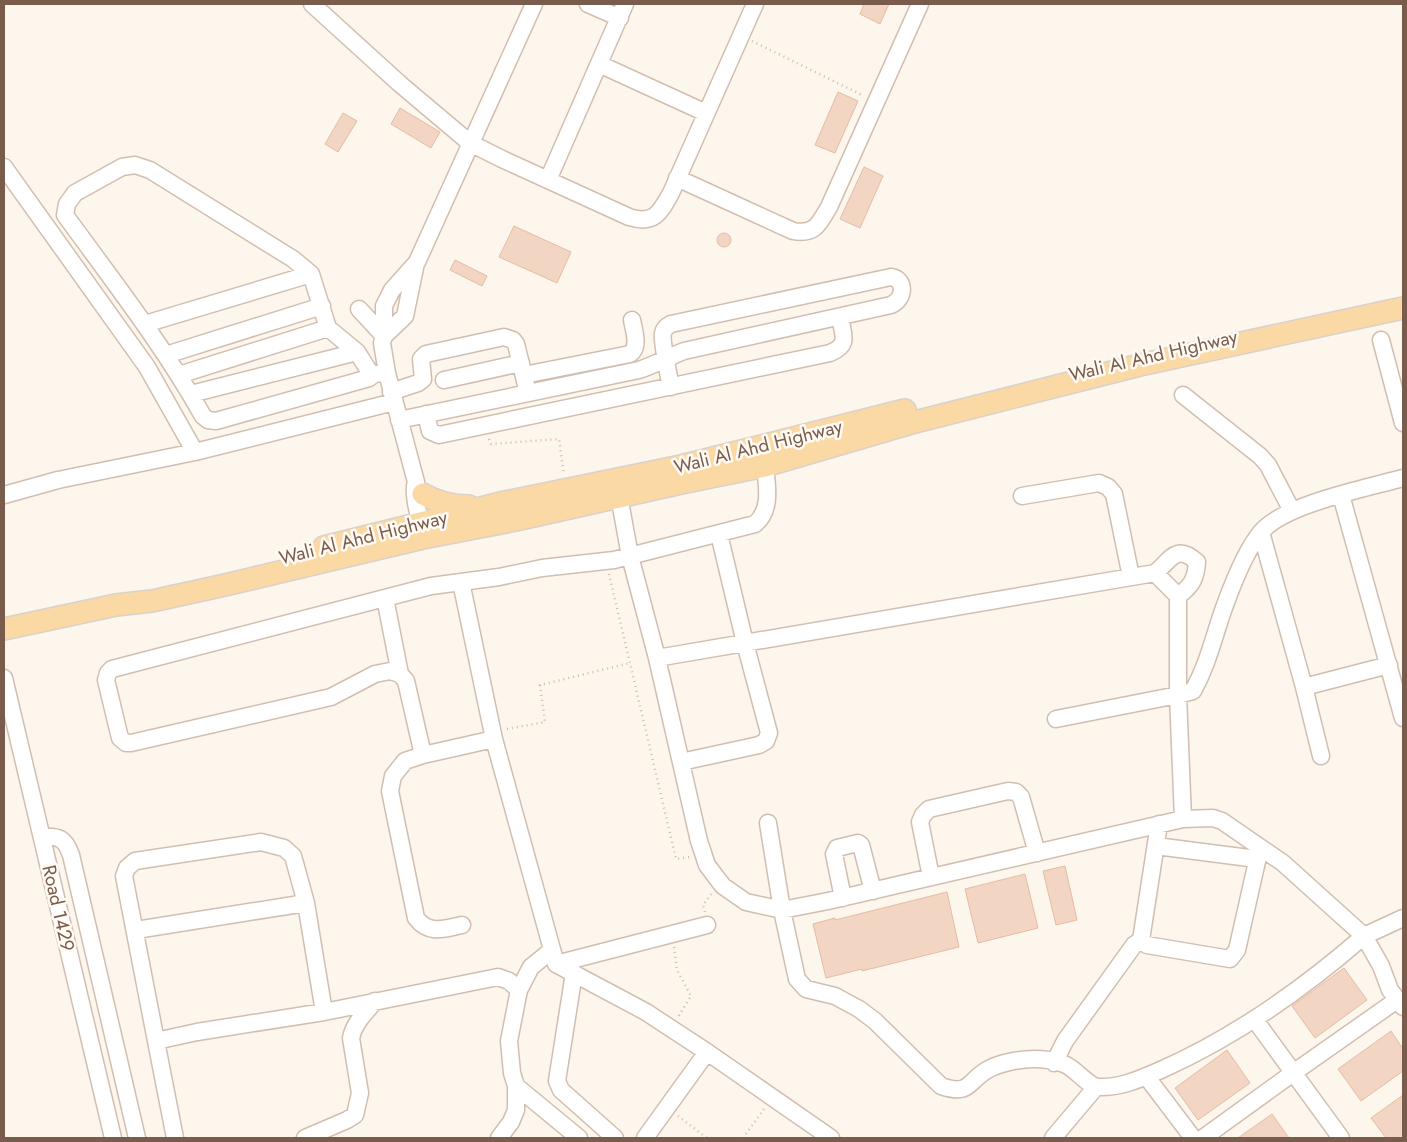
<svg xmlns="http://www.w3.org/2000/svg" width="1407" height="1142" font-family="Jost,sans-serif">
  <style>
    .building { fill: #f3d5c3; stroke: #e6bba3 }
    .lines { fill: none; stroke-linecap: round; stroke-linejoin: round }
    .minor-casing { stroke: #d1beb0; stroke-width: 19 }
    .major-casing { stroke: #dad1cd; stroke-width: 24 }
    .path { stroke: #d9b8a5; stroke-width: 2.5; stroke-dasharray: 1 4; stroke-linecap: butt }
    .minor { stroke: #fff; stroke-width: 16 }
    .major { stroke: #fbd9a5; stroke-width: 21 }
    .labels { text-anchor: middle; stroke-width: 5; stroke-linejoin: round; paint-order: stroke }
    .street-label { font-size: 19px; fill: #7a5c4d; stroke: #fffaf3 }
  </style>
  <rect width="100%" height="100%" fill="#fdf6ec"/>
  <path class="building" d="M864 4H889L880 24 860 14Z
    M838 92 858 101 835 153 815 145Z
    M400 108 440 132 431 148 391 124Z
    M343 113 357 121 338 152 325 144Z
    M864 167 883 176 860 228 840 219Z
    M514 226 571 252 557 283 499 257Z
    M717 240a7 7 0 1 1 14 0a7 7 0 1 1-14 0Z
    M455 260 487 276 482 286 450 270Z
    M1065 866 1077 920 1056 925 1043 871Z
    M1025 874 1038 928 978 943 965 889Z
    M947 892 959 947 862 971V969L826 978 813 924 835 918V920Z
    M1344 968 1367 1000 1315 1038 1292 1006Z
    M1391 1031 1403 1049V1071L1361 1101 1338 1069Z
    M1227 1050 1250 1083 1198 1120 1175 1088Z
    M1403 1095V1138H1386L1371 1118Z
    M1272 1114 1289 1138H1238Z"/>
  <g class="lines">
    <g class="minor-casing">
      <path id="minor" d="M312 4 400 84 470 143 502 159 629 217C654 225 660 213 671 193L755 4
        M588 4 620 18
        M599 64 706 113
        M4 167 147 367 195 452
        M677 178 793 231C815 235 819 224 829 207L920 4
        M548 180 625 4
        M416 263 405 316 384 336 382 343 387 373 416 482C412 491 419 523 425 532
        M359 309 384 336
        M145 324 311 274
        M384 336V306L392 290 417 262 534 4
        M1381 340 1403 423
        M166 355 322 306
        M179 375 328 328
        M373 375 369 378 216 421 208 420 203 416C163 345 113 281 65 215L67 204 75 193 122 167 135 165 150 170 293 259 311 274 328 328 357 352 371 374 387 373
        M524 375 630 354C640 347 634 331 632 320
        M444 380 521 363
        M391 392 418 383 423 379 421 359 426 354 504 337 513 340 516 344 528 393
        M191 394 357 352
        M1183 395 1260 456 1268 465 1292 511
        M426 414 430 431 439 435 830 353C850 345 843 335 840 317
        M399 420 639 370C654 365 669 357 684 351L891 305C905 299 906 279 891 277L671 324C667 326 664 328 663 333 661 341 669 376 671 387
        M617 485 630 556 657 658 699 841 707 865 719 881 723 886 746 902 782 910 828 901 1183 819 1213 818 1222 821 1283 863 1364 936C1303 989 1237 1036 1163 1069 1142 1078 1122 1088 1098 1087 1088 1086 1075 1068 1064 1064 1056 1061 1043 1059 1034 1059 1020 1059 999 1063 987 1070 967 1082 970 1096 941 1086L875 1021 859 1009 835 996 806 989 797 979 782 910 768 823
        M4 495 58 480 195 452 394 402
        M1341 495 1403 718
        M1022 496 1099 483 1108 487 1114 494 1131 577
        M1261 532 1304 687 1321 756
        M1155 573 1178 596
        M461 582 494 739 556 964 707 925
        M385 598 400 674
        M657 658 1155 573C1171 560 1176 543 1197 562 1196 578 1192 586 1178 596V695L1183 819
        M4 678 113 1138
        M1304 687 1389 665
        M1056 719 1178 695 1193 691C1209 662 1214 635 1225 605 1233 583 1246 549 1262 531 1286 504 1367 488 1403 478
        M423 755 406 681 400 674 390 671 375 674 331 697 131 743H126L120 738 106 680 108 673 112 669 431 586 499 577 542 568 614 560 755 524C772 510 767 486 765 466
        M681 762 759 745 766 741 769 733 745 643 719 534
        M42 837C59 836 65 838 71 855L137 1138
        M1156 846 1257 859
        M931 877 920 822 923 815 929 809 1008 791 1016 792 1021 797 1037 853
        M843 898 834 854 837 848 858 843 861 845 873 891
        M462 925C444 929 429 935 416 918L390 791 393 776 405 761 423 755 494 739
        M136 930 306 903
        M1141 940 1147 945 1230 959 1237 950 1260 848
        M1141 940 1159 824
        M556 964 646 1012 707 1052 831 1138
        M574 973 557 1081 561 1090 615 1138
        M1403 1007 1390 990 1381 966 1364 936 1403 918
        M1255 1020 1341 1138
        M156 1041 124 876 127 868 135 861 261 842 284 848 293 856 306 903 324 1012
        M1054 1063 1065 1041 1134 945 1141 940
        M1146 1076 1193 1138
        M516 1086 579 1138
        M175 1138 156 1041 197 1032 324 1012 498 977 509 981 519 990
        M305 1138 347 1120 355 1115 360 1093 351 1038C354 1023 365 1013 375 1001
        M499 1138 511 1122 516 1110V1086L512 1073 509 1041 519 990 531 967 552 950
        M645 1138 707 1052
        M1053 1138 1096 1087
        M1203 1138 1293 1073 1397 1000"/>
    </g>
    <g class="major-casing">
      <path id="major" d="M423 494C438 503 452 506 469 506
        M324 547 505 502 681 466 905 410
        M4 629 116 605 152 601 225 585 423 538 516 520 686 482 765 466 915 422 1140 365 1403 308"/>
    </g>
    <path class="path" d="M752 41 864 96
      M489 439 491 444 559 439 564 475
      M609 574 676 859 690 857
      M507 729 545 722 540 685 630 663
      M705 912 703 905 712 893
      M674 947 677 970 691 996 678 1017
      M678 1116 707 1138
      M743 1138 764 1109"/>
    <use href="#minor" class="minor"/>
    <use href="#major" class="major"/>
  </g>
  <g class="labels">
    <g class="street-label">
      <text transform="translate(1153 355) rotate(-13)" y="7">Wali Al Ahd Highway</text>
      <text transform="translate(758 446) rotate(-14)" y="7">Wali Al Ahd Highway</text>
      <text transform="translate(363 537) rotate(-14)" y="7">Wali Al Ahd Highway</text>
      <text transform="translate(59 908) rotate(77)" y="7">Road 1429</text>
    </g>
  </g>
  <rect width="1407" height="1142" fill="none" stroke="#7a5c4d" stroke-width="10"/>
</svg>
